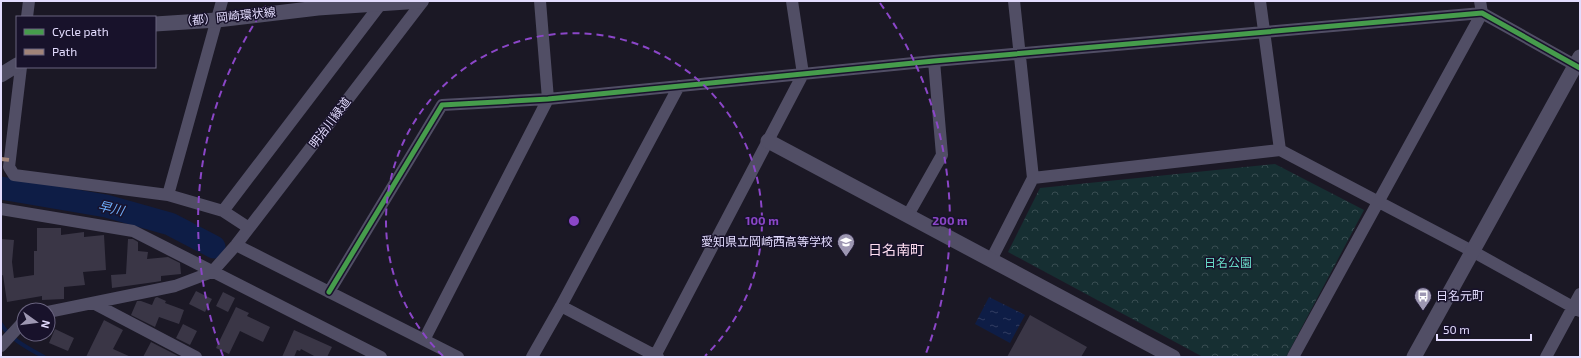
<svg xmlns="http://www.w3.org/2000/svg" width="1581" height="358" font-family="'Exo 2','Noto Sans JP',sans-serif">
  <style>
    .park { fill: url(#park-crowns) }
    .water { fill: url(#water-ripples) }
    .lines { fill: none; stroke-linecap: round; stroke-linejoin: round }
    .stream { stroke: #0e1d46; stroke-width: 4 }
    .river { stroke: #0e1d46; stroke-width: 23 }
    .building { fill: #3a3646 }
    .minor { stroke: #514e65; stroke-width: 12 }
    .tertiary { stroke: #514e65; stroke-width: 15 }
    .quiet { stroke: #a18479; stroke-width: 4; stroke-dasharray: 8 4; stroke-linecap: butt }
    .cycleway-casing { stroke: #18122b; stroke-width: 8 }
    .cycleway { stroke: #469c4c; stroke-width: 5 }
    .ring { fill: none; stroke: #8b46c8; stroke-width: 2; stroke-dasharray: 7 5 }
    .labels { text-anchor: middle; stroke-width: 3; stroke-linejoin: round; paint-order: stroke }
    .street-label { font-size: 12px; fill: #e3dcfe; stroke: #18122b }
    .poi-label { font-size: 12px; fill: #e3dcfe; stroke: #18122b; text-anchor: end }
    .park-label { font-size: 12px; fill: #69deca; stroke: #18122b }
    .water-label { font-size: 13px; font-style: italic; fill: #6eaefb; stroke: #18122b }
    .quarter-label { font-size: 14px; fill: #fedef0; stroke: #18122b }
    .centre { fill: #8b46c8; stroke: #18122b; stroke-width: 2 }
    .ring-label { font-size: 12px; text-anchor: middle; font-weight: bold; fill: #8b46c8; stroke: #18122b; stroke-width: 3; stroke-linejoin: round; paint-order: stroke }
  </style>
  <defs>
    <pattern id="park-crowns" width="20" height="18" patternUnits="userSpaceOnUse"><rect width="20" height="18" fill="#162f32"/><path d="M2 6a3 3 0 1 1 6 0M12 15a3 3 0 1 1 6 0" fill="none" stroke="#384d51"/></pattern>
    <pattern id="water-ripples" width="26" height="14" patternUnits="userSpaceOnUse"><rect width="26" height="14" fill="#0e1d46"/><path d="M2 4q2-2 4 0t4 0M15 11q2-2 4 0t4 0" fill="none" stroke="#313d62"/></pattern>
  </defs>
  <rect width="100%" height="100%" fill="#1b1825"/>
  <path class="park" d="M1275 164 1364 210 1286 357H1203L1008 252 1040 188Z"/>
  <path class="water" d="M989 297 1025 315 1010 343 975 324Z"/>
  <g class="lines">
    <path class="stream" d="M1 324C10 339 28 348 44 357"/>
    <path class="river" d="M1 188 106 206 170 224 214 247"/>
  </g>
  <path class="building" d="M37 228H61V235L84 232V237L104 235 106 270 83 272 85 285 64 287V299L42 300V296L7 302 3 275 1 276V239L14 240 12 262 14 278 34 275V251H37Z
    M128 239H133L138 242V251L148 252 147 259 168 257 180 263 181 274 161 276V281L155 282 112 288 111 275 126 274Z
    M196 291 212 299 205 312 189 304Z
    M223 292 235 298 228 312 216 306Z
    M157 297 166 301 165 303 184 310 179 324 159 317 155 327 131 315 137 301H141L152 305 155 298Z
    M236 307 249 313 247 316 270 327 263 342 240 331 229 354 216 348Z
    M1030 315 1087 347 1081 357H1007Z
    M104 320 123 330 113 349 131 357H86Z
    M183 324 197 331 190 345 176 338Z
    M55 329 74 338 68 351 49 343Z
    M294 330 332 347 327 357H316L301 349 300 351 297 350 294 357H282Z
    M151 342 180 357H143Z"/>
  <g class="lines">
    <path class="minor" d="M1260 1 1280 150
      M27 17 29 1
      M21 67 9 167 14 175 168 195 223 211 249 228
      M1033 178 1280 150 1472 251 1580 311
      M168 195 222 1
      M1 209 133 231 381 357
      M223 211 383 1
      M908 215 942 155 934 61
      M236 245 458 357
      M991 260 1033 178 1014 1
      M329 292 442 105 548 99 934 61 1482 13 1580 68
      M93 303 196 357
      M561 306 658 357
      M48 312 175 286 212 272 236 245 423 1
      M424 340 548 99 540 1
      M1 346 24 321
      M655 356 803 74 792 1
      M532 357 561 306 679 86
      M1293 357 1482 13 1480 1
      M1546 357 1580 294"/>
    <path class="tertiary" d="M155 24 217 20 318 8 421 1
      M1 75 17 65
      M768 141 1173 357
      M1414 357 1580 57"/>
    <path class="quiet" d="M1 159 10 160"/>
    <g class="cycleway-casing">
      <path id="cycleway" d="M329 292 442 105 548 99 934 61 1482 13 1580 68"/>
    </g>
    <use href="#cycleway" class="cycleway"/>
  </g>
  <g class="ring">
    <path d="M443 356A188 188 0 1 1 705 356"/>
    <path d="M223 356A376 376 0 0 1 268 3M880 3A376 376 0 0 1 925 356"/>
  </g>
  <defs>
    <g id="school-pin" transform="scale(0.9)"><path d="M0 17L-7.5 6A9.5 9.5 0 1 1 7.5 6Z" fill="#9d97b2" stroke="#18122b"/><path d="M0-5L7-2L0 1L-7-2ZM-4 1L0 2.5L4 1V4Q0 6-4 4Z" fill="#fff"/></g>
    <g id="bus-pin" transform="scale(0.9)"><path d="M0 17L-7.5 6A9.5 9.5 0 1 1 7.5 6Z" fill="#9d97b2" stroke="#18122b"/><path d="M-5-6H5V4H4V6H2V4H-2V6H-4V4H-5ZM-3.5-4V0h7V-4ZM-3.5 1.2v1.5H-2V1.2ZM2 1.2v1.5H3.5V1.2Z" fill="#fff"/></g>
  </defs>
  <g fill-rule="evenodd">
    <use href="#school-pin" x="846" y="242"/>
    <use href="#bus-pin" x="1423" y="296"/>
  </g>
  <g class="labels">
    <g class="street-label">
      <text transform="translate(228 17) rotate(-6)" y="4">（都）岡崎環状線</text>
      <text transform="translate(330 123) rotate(-53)" y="4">明治川緑道</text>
    </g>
    <g class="poi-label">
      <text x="833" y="246">愛知県立岡崎西高等学校</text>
      <text x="1436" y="300" text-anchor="start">日名元町</text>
    </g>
    <g class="park-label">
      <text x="1228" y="267">日名公園</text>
    </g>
    <g class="water-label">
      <text transform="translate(111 208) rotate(13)" y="5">早川</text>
    </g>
    <g class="quarter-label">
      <text x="896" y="255">日名南町</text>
    </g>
  </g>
  <circle cx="574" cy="221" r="6" class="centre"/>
  <g class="ring-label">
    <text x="762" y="225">100 m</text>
    <text x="950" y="225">200 m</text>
  </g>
  <rect width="1581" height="358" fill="none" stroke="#e3dcfe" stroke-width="4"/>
  <rect x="16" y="16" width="140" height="52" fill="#18122b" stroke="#69637f"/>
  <rect x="24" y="29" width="20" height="6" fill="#469c4c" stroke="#69637f"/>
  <text x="52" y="36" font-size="12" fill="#e3dcfe">Cycle path</text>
  <rect x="24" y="49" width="20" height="6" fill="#a18479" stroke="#69637f"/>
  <text x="52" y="56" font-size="12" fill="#e3dcfe">Path</text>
  <g transform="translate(36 322) rotate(104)"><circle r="19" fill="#18122b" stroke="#69637f"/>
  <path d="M0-3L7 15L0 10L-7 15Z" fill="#9d97b2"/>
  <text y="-6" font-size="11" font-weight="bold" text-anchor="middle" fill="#e3dcfe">N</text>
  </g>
  <path d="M1437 334v6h94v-6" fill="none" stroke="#e3dcfe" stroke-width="2"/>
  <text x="1443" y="334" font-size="12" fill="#e3dcfe" stroke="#18122b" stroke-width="3" paint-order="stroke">50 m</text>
</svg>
